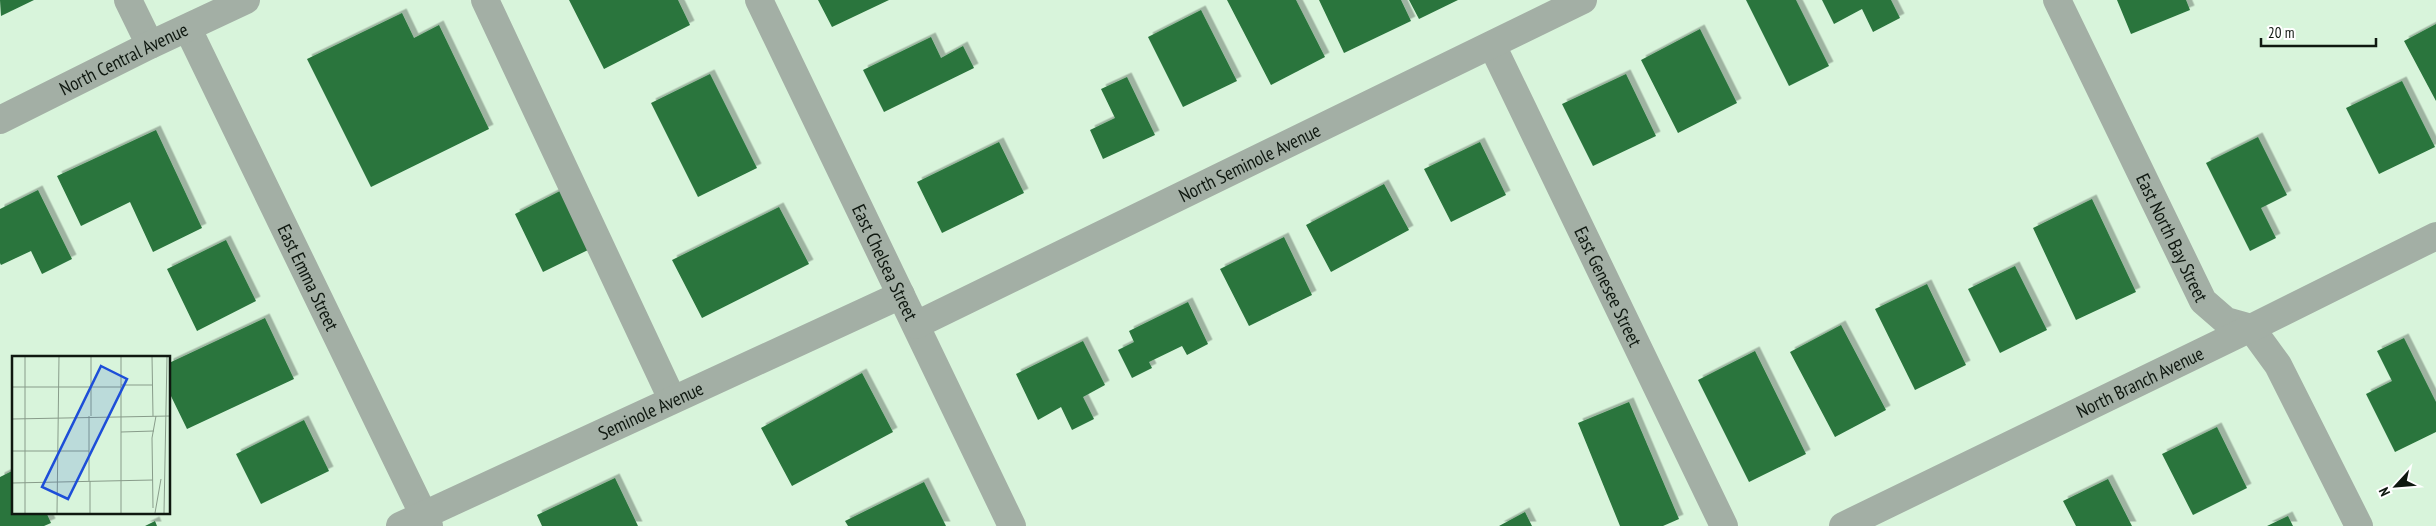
<svg xmlns="http://www.w3.org/2000/svg" width="2436" height="526" font-family="'PT Sans Narrow',sans-serif">
  <style>
    .building { fill: #29753c; filter: url(#shadow) }
    .lines { fill: none; stroke-linecap: round; stroke-linejoin: round }
    .minor { stroke: #a3afa5; stroke-width: 28 }
    .labels { text-anchor: middle; stroke-width: 5; stroke-linejoin: round; paint-order: stroke }
    .street-label { font-size: 19px; fill: #0f1810; stroke: #fff }
    .inset-road { fill: none; stroke: #889c8a; stroke-width: 1 }
    .view { fill: #1d4ed8; fill-opacity: 0.15; stroke: #1d4ed8; stroke-width: 2.5 }
    .inset-edge { fill: none; stroke: #0f1810; stroke-width: 2.5 }
  </style>
  <defs>
    <filter id="shadow"><feDropShadow dx="4.5" dy="-4.5" stdDeviation="0" flood-color="#0004"/></filter>
  </defs>
  <rect width="100%" height="100%" fill="#d8f4db"/>
  <path class="building" d="M0 0H34L1 16Z
    M569 0H678L690 25 604 69Z
    M818 0H889L832 27Z
    M1227 0H1296L1325 57 1271 85Z
    M1319 0H1401L1411 21 1344 53Z
    M1409 0H1458L1419 19Z
    M1746 0H1796L1829 66 1789 86Z
    M1822 0H1891L1900 18 1873 32 1862 9 1834 24Z
    M2117 0H2186L2190 10 2131 34Z
    M1201 10 1237 81 1183 107 1148 37Z
    M402 13 414 38 439 25 489 129 371 187 307 59Z
    M2436 24V101L2404 41Z
    M1700 29 1737 103 1678 133 1641 60Z
    M931 37 941 58 963 46 974 68 884 112 863 70Z
    M710 74 757 168 698 197 651 103Z
    M1626 74 1656 136 1593 166 1562 104Z
    M1127 77 1155 135 1103 159 1090 130 1115 118 1101 89Z
    M2402 81 2435 147 2379 174 2346 108Z
    M156 130 202 228 153 252 130 202 81 226 57 176Z
    M2258 137 2287 195 2261 208 2276 238 2250 251 2206 163Z
    M999 142 1024 193 942 233 917 182Z
    M1480 142 1506 195 1451 222 1424 169Z
    M1384 184 1409 230 1331 272 1306 225Z
    M38 190 72 259 42 274 31 251 1 265 0 263V209Z
    M560 191 588 250 543 272 515 214Z
    M2092 199 2136 292 2076 320 2033 228Z
    M779 207 809 264 702 318 672 260Z
    M1284 237 1312 295 1249 326 1220 269Z
    M226 240 256 301 197 331 167 269Z
    M2015 266 2047 330 2000 353 1968 289Z
    M1927 284 1966 365 1915 390 1875 309Z
    M1188 302 1208 344 1187 355 1182 346 1149 362 1152 368 1132 378 1118 350 1134 342 1129 331Z
    M265 318 294 379 187 429 169 392V363Z
    M1841 325 1886 410 1835 437 1790 352Z
    M2404 338 2436 402V432L2395 452 2366 394 2392 381 2377 351Z
    M1083 341 1105 385 1083 397 1094 419 1072 430 1061 407 1038 420 1016 374Z
    M1755 351 1806 454 1749 482 1698 380Z
    M862 373 893 432 792 486 761 428Z
    M1629 402 1679 519 1663 526H1620L1578 423Z
    M304 420 329 471 261 504 236 454Z
    M2217 427 2247 488 2193 515 2162 454Z
    M14 470V512H46L51 523 44 526H0V477Z
    M615 478 638 526H542L537 515Z
    M2108 479 2132 526H2076L2063 501Z
    M924 482 946 526H848L845 521Z
    M1525 512 1532 526H1499Z
    M2288 516 2293 526H2267Z
    M155 521 157 526H145Z"/>
  <g class="lines">
    <g class="minor">
      <path d="M128 0 150 45"/>
      <path d="M485 0 672 399"/>
      <path id="s1" d="M759 0 1012 526"/>
      <path id="s2" d="M2057 0 2203 301 2226 321 2251 328 2278 365 2359 526"/>
      <path id="s3" d="M188 29 429 526"/>
      <path id="s4" d="M1492 45 1724 526"/>
      <path id="s5" d="M0 120 150 45 246 0"/>
      <path id="s6" d="M916 325 1583 0"/>
      <path id="s7" d="M400 526 901 295"/>
      <path id="s8" d="M1843 526 2251 328 2436 236"/>
    </g>
  </g>
  <g class="labels">
    <g class="street-label">
      <text dy="7" stroke="none"><textPath href="#s5" startOffset="138">North Central Avenue</textPath></text>
      <text dy="7" stroke="none"><textPath href="#s6" startOffset="371">North Seminole Avenue</textPath></text>
      <text dy="7" stroke="none"><textPath href="#s2" startOffset="264">East North Bay Street</textPath></text>
      <text dy="7" stroke="none"><textPath href="#s1" startOffset="291">East Chelsea Street</textPath></text>
      <text dy="7" stroke="none"><textPath href="#s3" startOffset="276">East Emma Street</textPath></text>
      <text dy="7" stroke="none"><textPath href="#s4" startOffset="268">East Genesee Street</textPath></text>
      <text dy="7" stroke="none"><textPath href="#s8" startOffset="330">North Branch Avenue</textPath></text>
      <text dy="7" stroke="none"><textPath href="#s7" startOffset="276">Seminole Avenue</textPath></text>
    </g>
  </g>
  <g transform="translate(12 356)">
    <rect width="158" height="158" fill="#d8f4db"/>
    <path class="inset-road" d="M13 0V157M140 0 141 60M109 29H141M0 31H109M77 60V125M79 60V0M0 63 158 60M109 76 142 75M0 95H77M0 127 141 124M141 152 140 82 144 60M45 157 47 0M78 157V125M109 157V0M143 157 149 123M152 157 155 0"/>
    <path class="view" d="M89 10 115 23 56 143 30 131Z"/>
    <rect width="158" height="158" class="inset-edge"/>
  </g>
  <g transform="translate(2396 486) rotate(244)" stroke="#ffffff" stroke-width="4" paint-order="stroke">
  <path d="M0-4L9 19L0 12L-9 19Z" fill="#0f1810"/>
  <text y="-8" font-size="14" font-weight="bold" text-anchor="middle" fill="#0f1810">N</text>
  </g>
  <path d="M2261 38v8h115v-8" fill="none" stroke="#0f1810" stroke-width="2.5"/>
  <text x="2268" y="38" font-size="15" fill="#0f1810" stroke="#ffffff" stroke-width="4" paint-order="stroke">20 m</text>
</svg>
